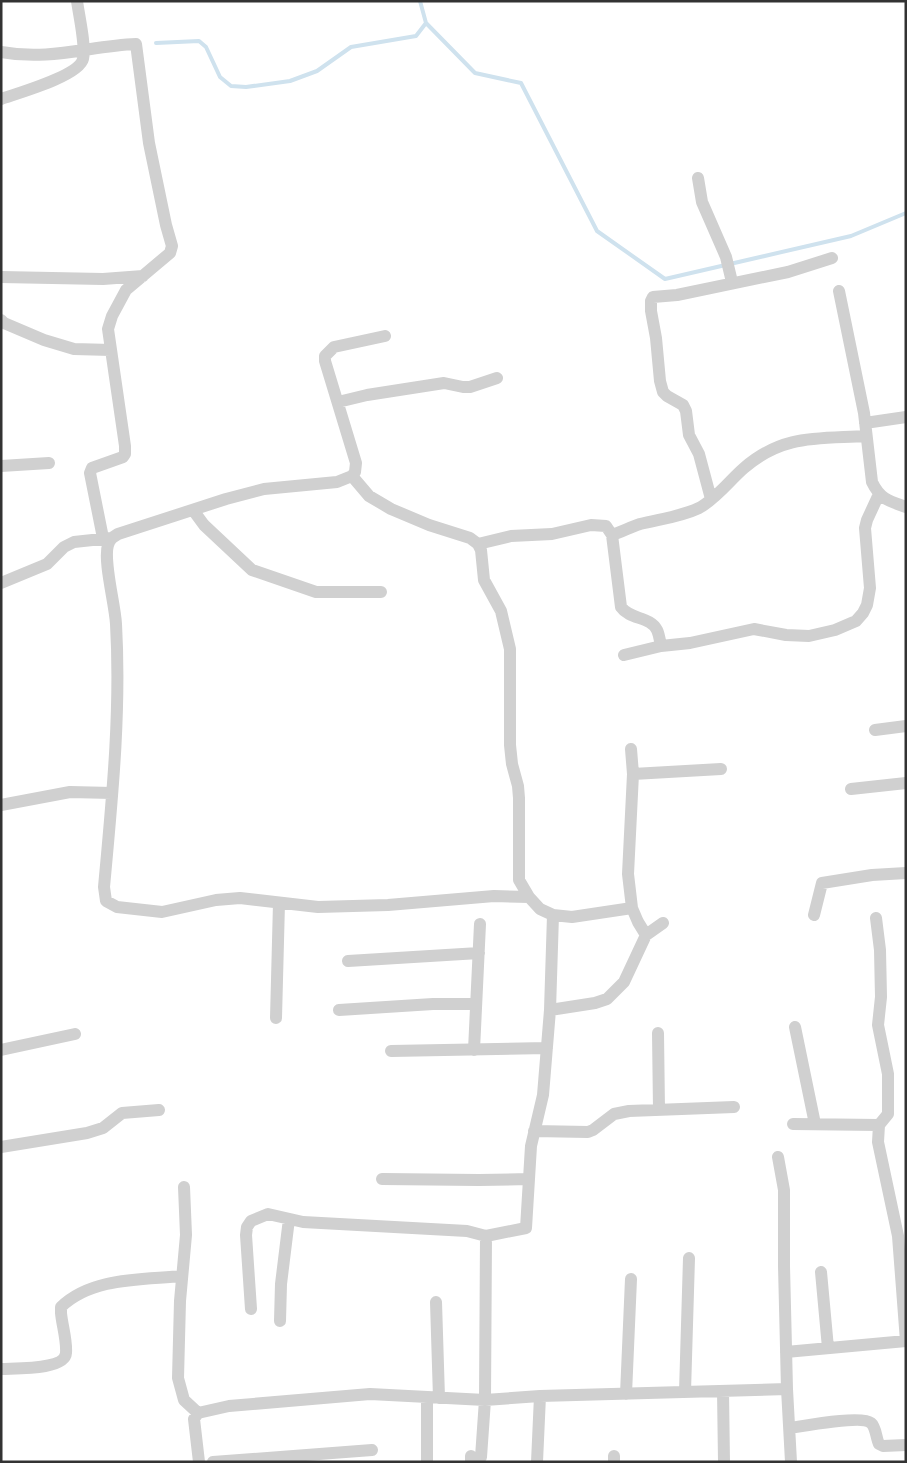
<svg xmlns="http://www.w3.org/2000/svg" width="907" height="1463" font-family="'Fira Sans Condensed',sans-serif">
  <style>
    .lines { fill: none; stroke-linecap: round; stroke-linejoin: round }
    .stream { stroke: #cfe2ee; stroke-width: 4 }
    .minor { stroke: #d0d0d0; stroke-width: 12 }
  </style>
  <rect width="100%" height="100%" fill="#fff"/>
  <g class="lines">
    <path class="stream" d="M420 1 426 23 475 73 521 83 597 231 665 279 851 236 906 213
      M156 43 199 41 206 47 220 77 231 86 246 87 290 81 317 71 351 47 416 36 426 23"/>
    <path class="minor" d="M1 52C50 61 89 46 136 44L149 143 166 225 172 246 170 253 126 290 112 316 108 329 125 446V454L123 457 92 468 90 473 103 538
      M1 99C18 93 79 76 83 59 86 46 79 16 77 1
      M698 178 702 202 726 257 732 282
      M1 277 103 279 143 276
      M839 291 864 413 872 482C880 499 889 501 906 507
      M1 320 4 323 44 340 74 349 111 350
      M385 336 334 347 325 356V361L356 463 355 472 352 476 337 482 264 489 226 499 118 534C113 537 110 539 108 545 103 561 115 604 116 624 121 712 112 800 104 887L106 901 117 907 162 912 216 900 240 898 318 907 388 905 494 896 529 897
      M338 402 367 395 444 383 463 387H470L497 378
      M865 423 906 417
      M1 466 49 463
      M352 476 369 496 391 509 429 525 470 538 478 544 481 550 484 580 501 611 510 649V745L512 764 518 786 519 798V880L529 897 540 909 553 915 572 917 632 908
      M711 499 699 454 689 435 686 411 683 405 667 396 663 392 660 381 656 338 651 311V301L653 297 677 295 788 272 832 258
      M193 510 204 525 252 570 316 592H381
      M612 535C621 532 631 527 640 524 660 519 680 517 699 508 716 499 730 480 744 468 783 434 818 439 866 436
      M478 544 511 536 552 534 591 525 606 526 612 535 621 607C630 620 650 616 657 630 659 634 660 641 661 646
      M1 583 47 564 64 547 74 542 111 538
      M624 655 661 646 690 643 754 629 786 635 809 636 835 630 856 621 863 613 867 605 870 588 865 528 867 520 879 494
      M875 730 906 726
      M631 749 633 774 628 874 632 908 638 922 646 935
      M633 774 721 769
      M851 789 906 783
      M1 805 70 792 112 793
      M814 915 822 883 872 875 906 873
      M876 918 880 950 881 997 878 1025 888 1074V1114L879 1125 878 1142 898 1236 906 1341
      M348 961 479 953
      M339 1010 433 1004H476
      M550 1010 595 1003 607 999 624 982 646 935 663 923
      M276 1018 279 903
      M795 1027 815 1124
      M658 1033 659 1110
      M1 1050 75 1034
      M474 1050 480 924
      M391 1051 547 1048
      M793 1124 879 1125
      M534 1131 588 1132 593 1130 614 1114 629 1111 734 1107
      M1 1147 87 1133 103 1128 122 1113 159 1110
      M382 1179 479 1180 529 1179
      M184 1187 186 1235 180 1301 178 1378 184 1400 198 1413
      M821 1272 828 1348
      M436 1302 439 1398
      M251 1309 246 1235 247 1227 251 1221 268 1214 303 1222 467 1231 486 1236
      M280 1321 281 1284 289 1219
      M786 1352 906 1341
      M1 1369C15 1368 65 1370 66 1353 67 1340 62 1325 61 1313V1307C92 1277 142 1280 182 1276
      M787 1389 791 1462
      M723 1391 724 1462
      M685 1392 689 1258
      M626 1394 631 1279
      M540 1396 485 1400 486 1236 526 1228 531 1146 543 1095 550 1010 553 915
      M427 1397V1462
      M790 1428C804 1426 862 1415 871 1423 876 1427 876 1438 879 1444L883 1446 906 1445
      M199 1462 194 1419 198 1413 229 1406 370 1394 485 1400 481 1457
      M213 1462 372 1450
      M471 1462V1456
      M537 1462 540 1396 787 1389 784 1266V1190L778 1157
      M614 1462V1456"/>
  </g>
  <rect width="907" height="1463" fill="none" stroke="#333333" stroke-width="5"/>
</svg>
